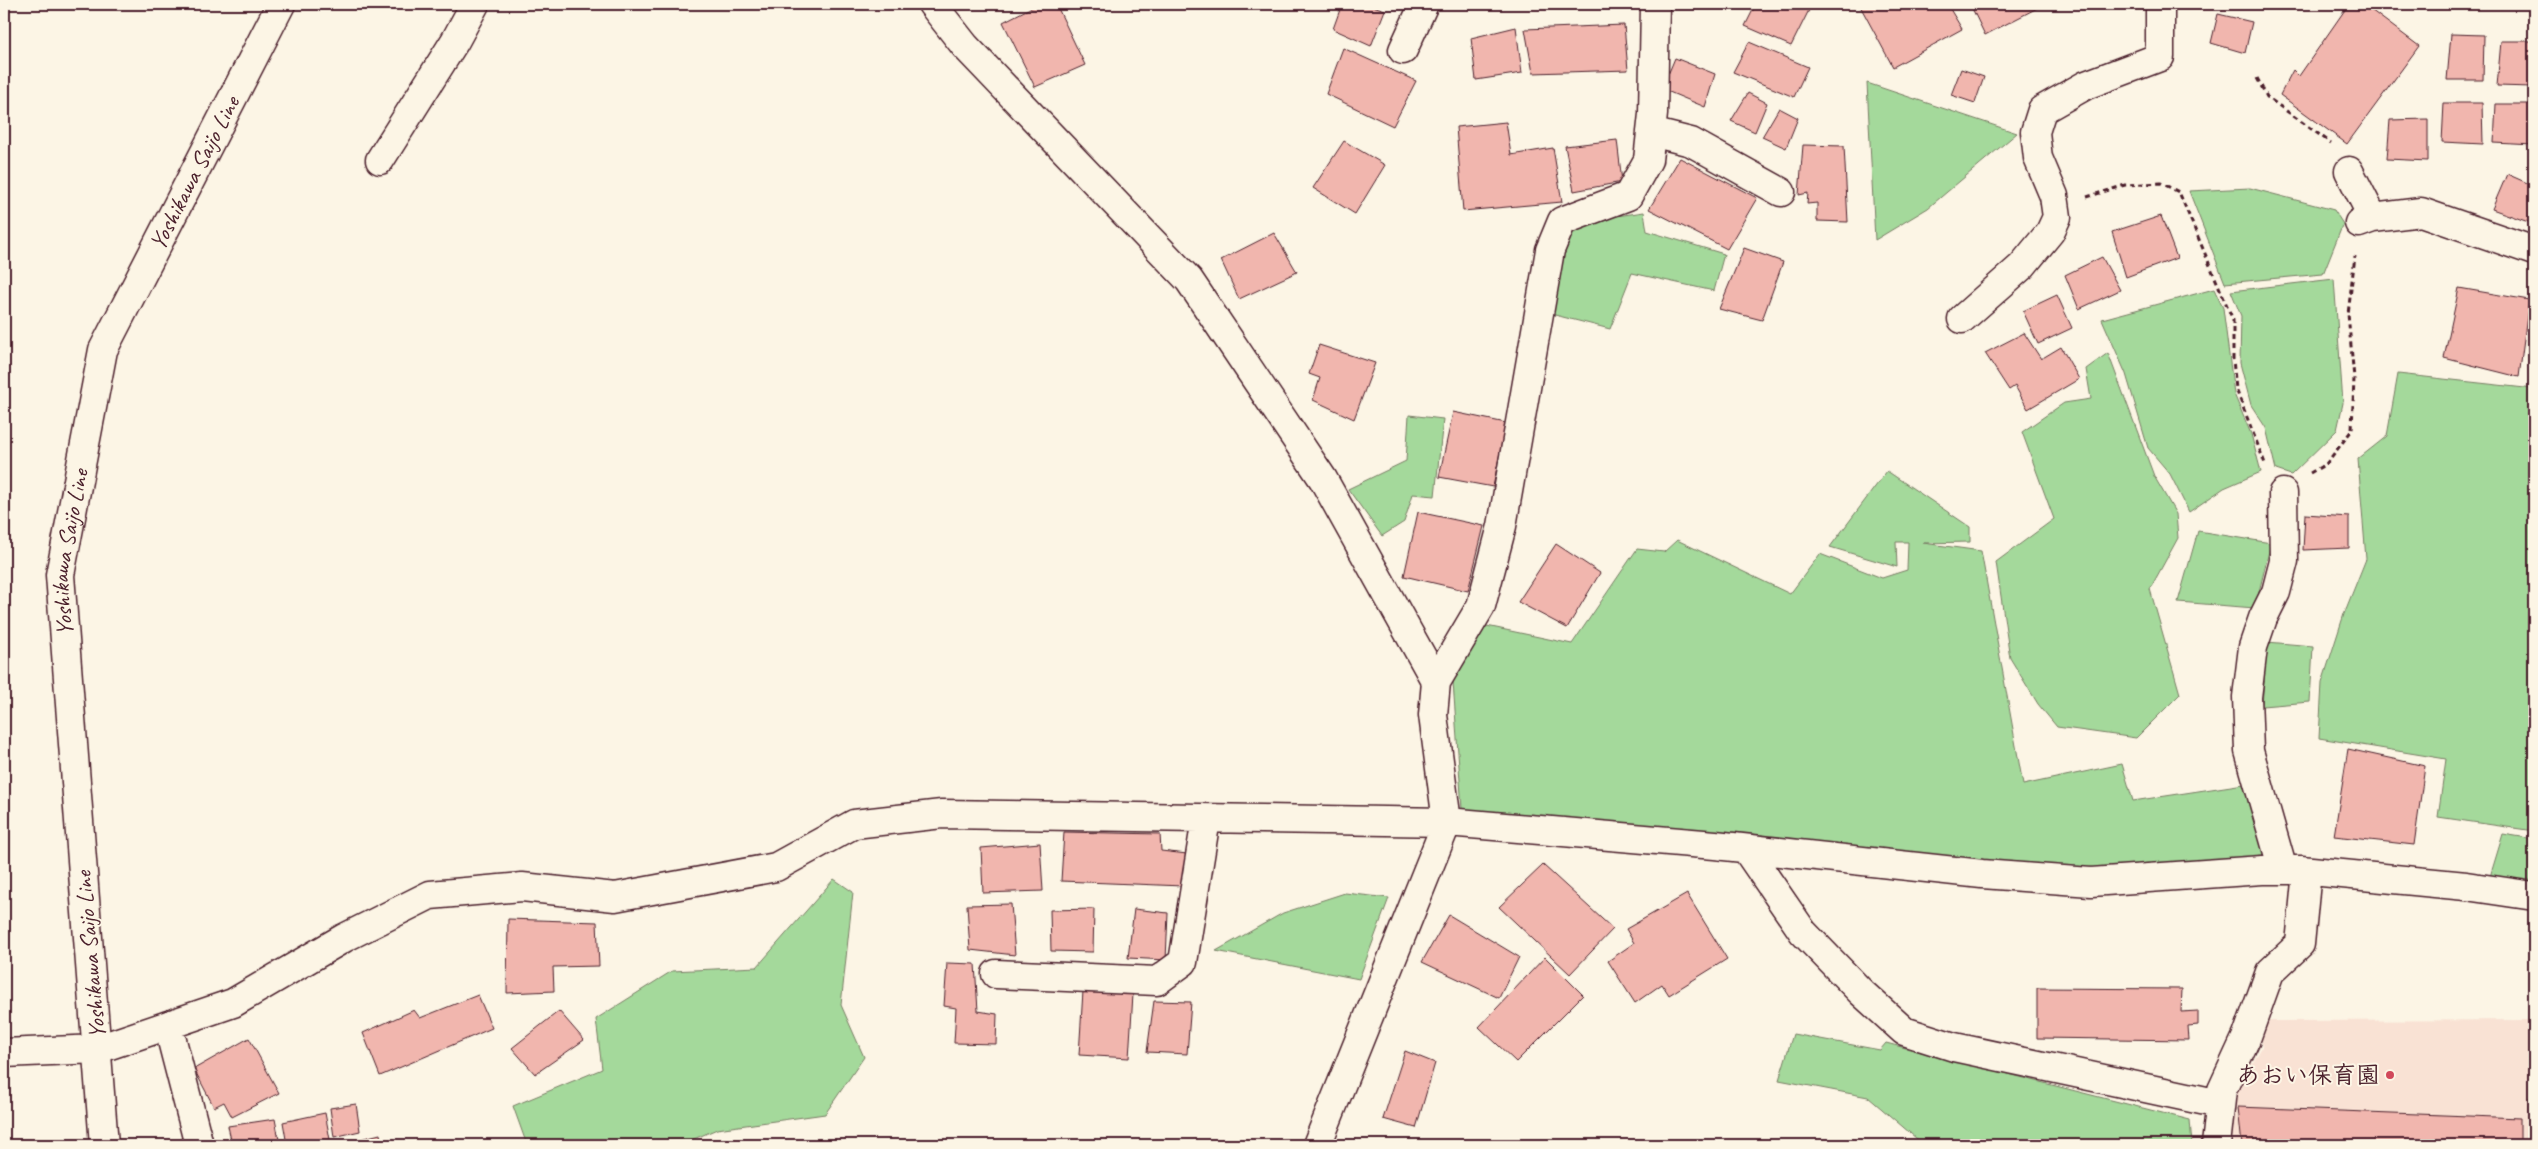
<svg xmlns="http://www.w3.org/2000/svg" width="2538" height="1149" font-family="Caveat,'Klee One',sans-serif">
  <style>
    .built { fill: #f9e2d4 }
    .green { fill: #a4d99b; stroke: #777c63 }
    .building { fill: #f1b6ae; stroke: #4a1f2b }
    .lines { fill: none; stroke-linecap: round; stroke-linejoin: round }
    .minor-casing { stroke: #4a1f2b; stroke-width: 31 }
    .major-casing { stroke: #4a1f2b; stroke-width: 31 }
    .path { stroke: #4a1f2b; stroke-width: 3; stroke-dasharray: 5 4; stroke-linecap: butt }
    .minor { stroke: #fcf5e5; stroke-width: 28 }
    .major { stroke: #fcf5e5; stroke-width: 28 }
    .poi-dot { fill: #d1495b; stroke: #fcf5e5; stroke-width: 2 }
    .labels { text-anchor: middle; stroke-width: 4; stroke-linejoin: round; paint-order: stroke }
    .street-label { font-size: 24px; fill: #4a1f2b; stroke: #fcf5e5 }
    .poi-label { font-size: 24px; font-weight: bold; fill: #4a1f2b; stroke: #fcf5e5; text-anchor: end }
  </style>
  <rect width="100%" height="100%" fill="#fcf5e5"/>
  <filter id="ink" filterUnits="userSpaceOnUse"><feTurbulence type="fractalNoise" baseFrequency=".02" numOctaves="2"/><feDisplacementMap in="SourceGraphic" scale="10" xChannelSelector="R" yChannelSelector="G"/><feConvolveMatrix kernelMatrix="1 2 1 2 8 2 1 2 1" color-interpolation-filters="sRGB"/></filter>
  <g filter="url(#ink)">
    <path class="built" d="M2534 1020V1145H2233L2230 1103 2262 1047V1021Z"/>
    <path class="green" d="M1867 83 2017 133 1928 208 1875 240Z
      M2250 188 2334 210 2343 224 2323 274 2225 283 2189 191Z
      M1644 212 1647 231 1724 254 1714 291 1632 273 1610 329 1543 312 1570 223Z
      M2334 279 2343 403 2337 430 2291 475 2276 470 2266 428 2251 405 2240 363 2241 316 2231 291Z
      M2214 289 2223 308 2234 394 2251 434 2261 472 2224 488 2189 512 2170 474 2148 448 2126 374 2102 319Z
      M2108 353 2154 476 2176 514 2178 538 2150 589 2180 694 2136 738 2057 727 2038 704 2010 658 1996 562 2054 519 2022 432 2064 403 2091 399 2086 369Z
      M2398 374 2534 389V831L2438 817 2446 759 2319 738 2322 683 2344 614 2366 559 2358 459 2387 436Z
      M1409 415 1443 419 1435 496 1413 494 1404 522 1382 536 1348 489 1406 461Z
      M1887 471 1970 527V542L1923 543 1981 551 2023 785 2122 764 2133 801 2244 784 2271 861 2093 875 1462 809 1453 682 1482 625 1572 644 1637 549 1664 552 1677 540 1790 594 1820 554 1882 578 1907 570 1908 542H1896L1897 567 1830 547Z
      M2198 531 2271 543 2255 608 2178 602Z
      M2267 642 2313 646 2310 702 2262 706Z
      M2503 834 2534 839V888L2489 880Z
      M834 879 853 892 841 1005 864 1057 825 1114 717 1129 680 1145H527L513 1106 602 1069 596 1019 672 971 757 967Z
      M1345 893 1389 898 1359 979 1216 951 1283 913Z
      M1793 1034 1880 1050 1886 1043 2190 1120 2192 1145H1924L1868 1097 1779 1080Z
      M2529 1097H2534V1145H2528Z"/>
    <path class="building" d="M1038 4H1056L1085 65 1035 87 1003 22Z
      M1342 4H1367L1385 10 1371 46 1333 29Z
      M1756 4H1812L1791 46 1745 26Z
      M1859 4H1947L1962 29 1893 67Z
      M1970 4H2045L1985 35Z
      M2349 4H2363L2419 46 2347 144 2280 95 2293 70 2299 76Z
      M2218 14 2252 22 2245 53 2211 43Z
      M1624 25 1628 70 1533 73 1525 29Z
      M1516 27 1522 73 1476 80 1471 38Z
      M2451 34 2484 35 2483 80H2447Z
      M2501 41H2533L2532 87 2497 86Z
      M1749 42 1808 67 1794 97 1733 72Z
      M1343 48 1416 81 1393 126 1326 94Z
      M1675 58 1715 74 1705 107 1662 89Z
      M1961 69 1984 77 1975 103 1951 95Z
      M1748 93 1767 103 1755 132 1731 121Z
      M2444 103H2482L2483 144 2442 142Z
      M2496 104H2534V145L2494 143Z
      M1779 108 1798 118 1786 148 1762 137Z
      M2428 119V161L2387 159 2390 120Z
      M1506 122 1511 155 1553 148 1562 202 1463 211 1456 127Z
      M1617 140 1622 182 1574 191 1565 146Z
      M1344 141 1385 165 1355 214 1313 188Z
      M1803 145 1844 146 1848 222 1817 221V203L1807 204 1808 193 1799 195Z
      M1680 158 1757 198 1727 249 1649 209Z
      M2507 174 2534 186V224L2492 209Z
      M2161 216 2177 258 2126 277 2112 232Z
      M1274 233 1297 272 1239 299 1221 260Z
      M1744 248 1783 262 1762 320 1719 309Z
      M2102 257 2120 290 2079 309 2065 275Z
      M2459 288 2529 300 2519 377 2444 358Z
      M2057 295 2072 328 2038 344 2023 311Z
      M2024 333 2041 359 2061 347 2079 379 2028 409 2015 386 2009 390 1985 353Z
      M1319 345 1375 363 1354 419 1313 400 1320 378 1309 374Z
      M1453 412 1506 423 1493 487 1439 477Z
      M1418 512 1484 526 1468 591 1404 576Z
      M2305 514 2349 517V548L2303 550Z
      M1556 544 1600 573 1567 628 1518 602Z
      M2348 749 2425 766 2414 845 2334 836Z
      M1064 832 1160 834 1161 851 1187 854 1183 886 1061 881Z
      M1040 843 1043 891 983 893 981 848Z
      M1543 865 1613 929 1570 974 1499 907Z
      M1687 894 1727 959 1669 995 1662 984 1635 1003 1608 961 1634 943 1626 929Z
      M1011 904 1015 955 970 950 967 905Z
      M1094 909 1093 952 1051 951 1050 910Z
      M1134 909 1168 913 1166 960 1128 958Z
      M1449 915 1519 957 1499 998 1422 962Z
      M508 919 597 922 599 966 553 967 554 991 507 993Z
      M1545 957 1583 995 1516 1062 1479 1027Z
      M947 963 975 964 978 1011 997 1014 996 1044 954 1043 956 1008 944 1006Z
      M2037 988 2182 989 2181 1012 2198 1011V1025L2188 1026 2189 1040 2037 1038Z
      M1083 991 1133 994 1129 1058 1079 1055Z
      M478 995 492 1028 380 1076 363 1033 414 1010 420 1018Z
      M1154 1001 1191 1002 1187 1054 1147 1052Z
      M559 1011 584 1040 535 1074 512 1048Z
      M249 1038 279 1093 232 1117 224 1102 214 1107 194 1069Z
      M1405 1051 1435 1063 1416 1128 1383 1119Z
      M356 1104 360 1131 334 1137 330 1108Z
      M2238 1107 2520 1118V1145H2242Z
      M325 1113 331 1145H287L283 1122Z
      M275 1119 280 1145H232L228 1126Z
      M380 1134 382 1145H337Z"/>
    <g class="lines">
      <g class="minor-casing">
        <path id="minor" d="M932 4 965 46 1189 280 1323 479 1436 682 1433 715 1447 822 1317 1145
          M1403 50 1424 4
          M1651 132 1691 142 1781 192
          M380 160 455 41 475 4
          M2349 171 2373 218
          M2359 223 2373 218 2421 212 2534 251
          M1962 319 2022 266 2050 232 2057 217 2054 196 2038 158 2035 132 2042 110 2086 85 2160 57V4
          M1436 682 1481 606 1502 526 1550 250 1562 221 1628 196 1648 160 1653 114 1655 4
          M1746 849 1803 932 1861 992 1904 1031 1954 1047 2220 1104
          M2283 870 2249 751 2247 697 2253 647 2263 618 2276 592 2284 561 2283 493
          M996 974 1157 981 1183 962 1206 819
          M168 1025 199 1145
          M4 1053 98 1049 233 1003 344 938 430 895 522 887 615 897 776 867 854 824 942 814 1447 822 1715 845 1982 874 2091 882 2262 870H2301L2466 886 2534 896
          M2216 1145 2222 1090 2247 1036 2270 972 2300 944 2307 871"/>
      </g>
      <g class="major-casing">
        <g id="major">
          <path id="s1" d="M104 1145 60 575 103 350 281 4"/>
        </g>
      </g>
      <path class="path" d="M2257 78 2267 97 2331 143
        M2087 197 2125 185 2161 183 2179 192 2233 320V360L2236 389 2266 466
        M2310 473 2326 464 2352 430 2354 378 2348 314 2355 256"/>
      <use href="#minor" class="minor"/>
      <use href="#major" class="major"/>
    </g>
  </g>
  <circle class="poi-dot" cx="2390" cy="1075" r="5"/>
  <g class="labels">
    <g class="street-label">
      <text dy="8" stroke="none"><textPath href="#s1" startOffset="1000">Yoshikawa Saijo Line</textPath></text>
      <text dy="8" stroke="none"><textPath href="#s1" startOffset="595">Yoshikawa Saijo Line</textPath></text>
      <text transform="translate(90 955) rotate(-95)" y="8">Yoshikawa Saijo Line</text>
    </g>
    <g class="poi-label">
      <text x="2380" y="1083">あおい保育園</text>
    </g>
  </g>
  <rect width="2538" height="1149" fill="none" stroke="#fcf5e5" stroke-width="20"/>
  <rect x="10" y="10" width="2518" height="1129" fill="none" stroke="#4a1f2b" stroke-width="2" filter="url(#ink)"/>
</svg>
